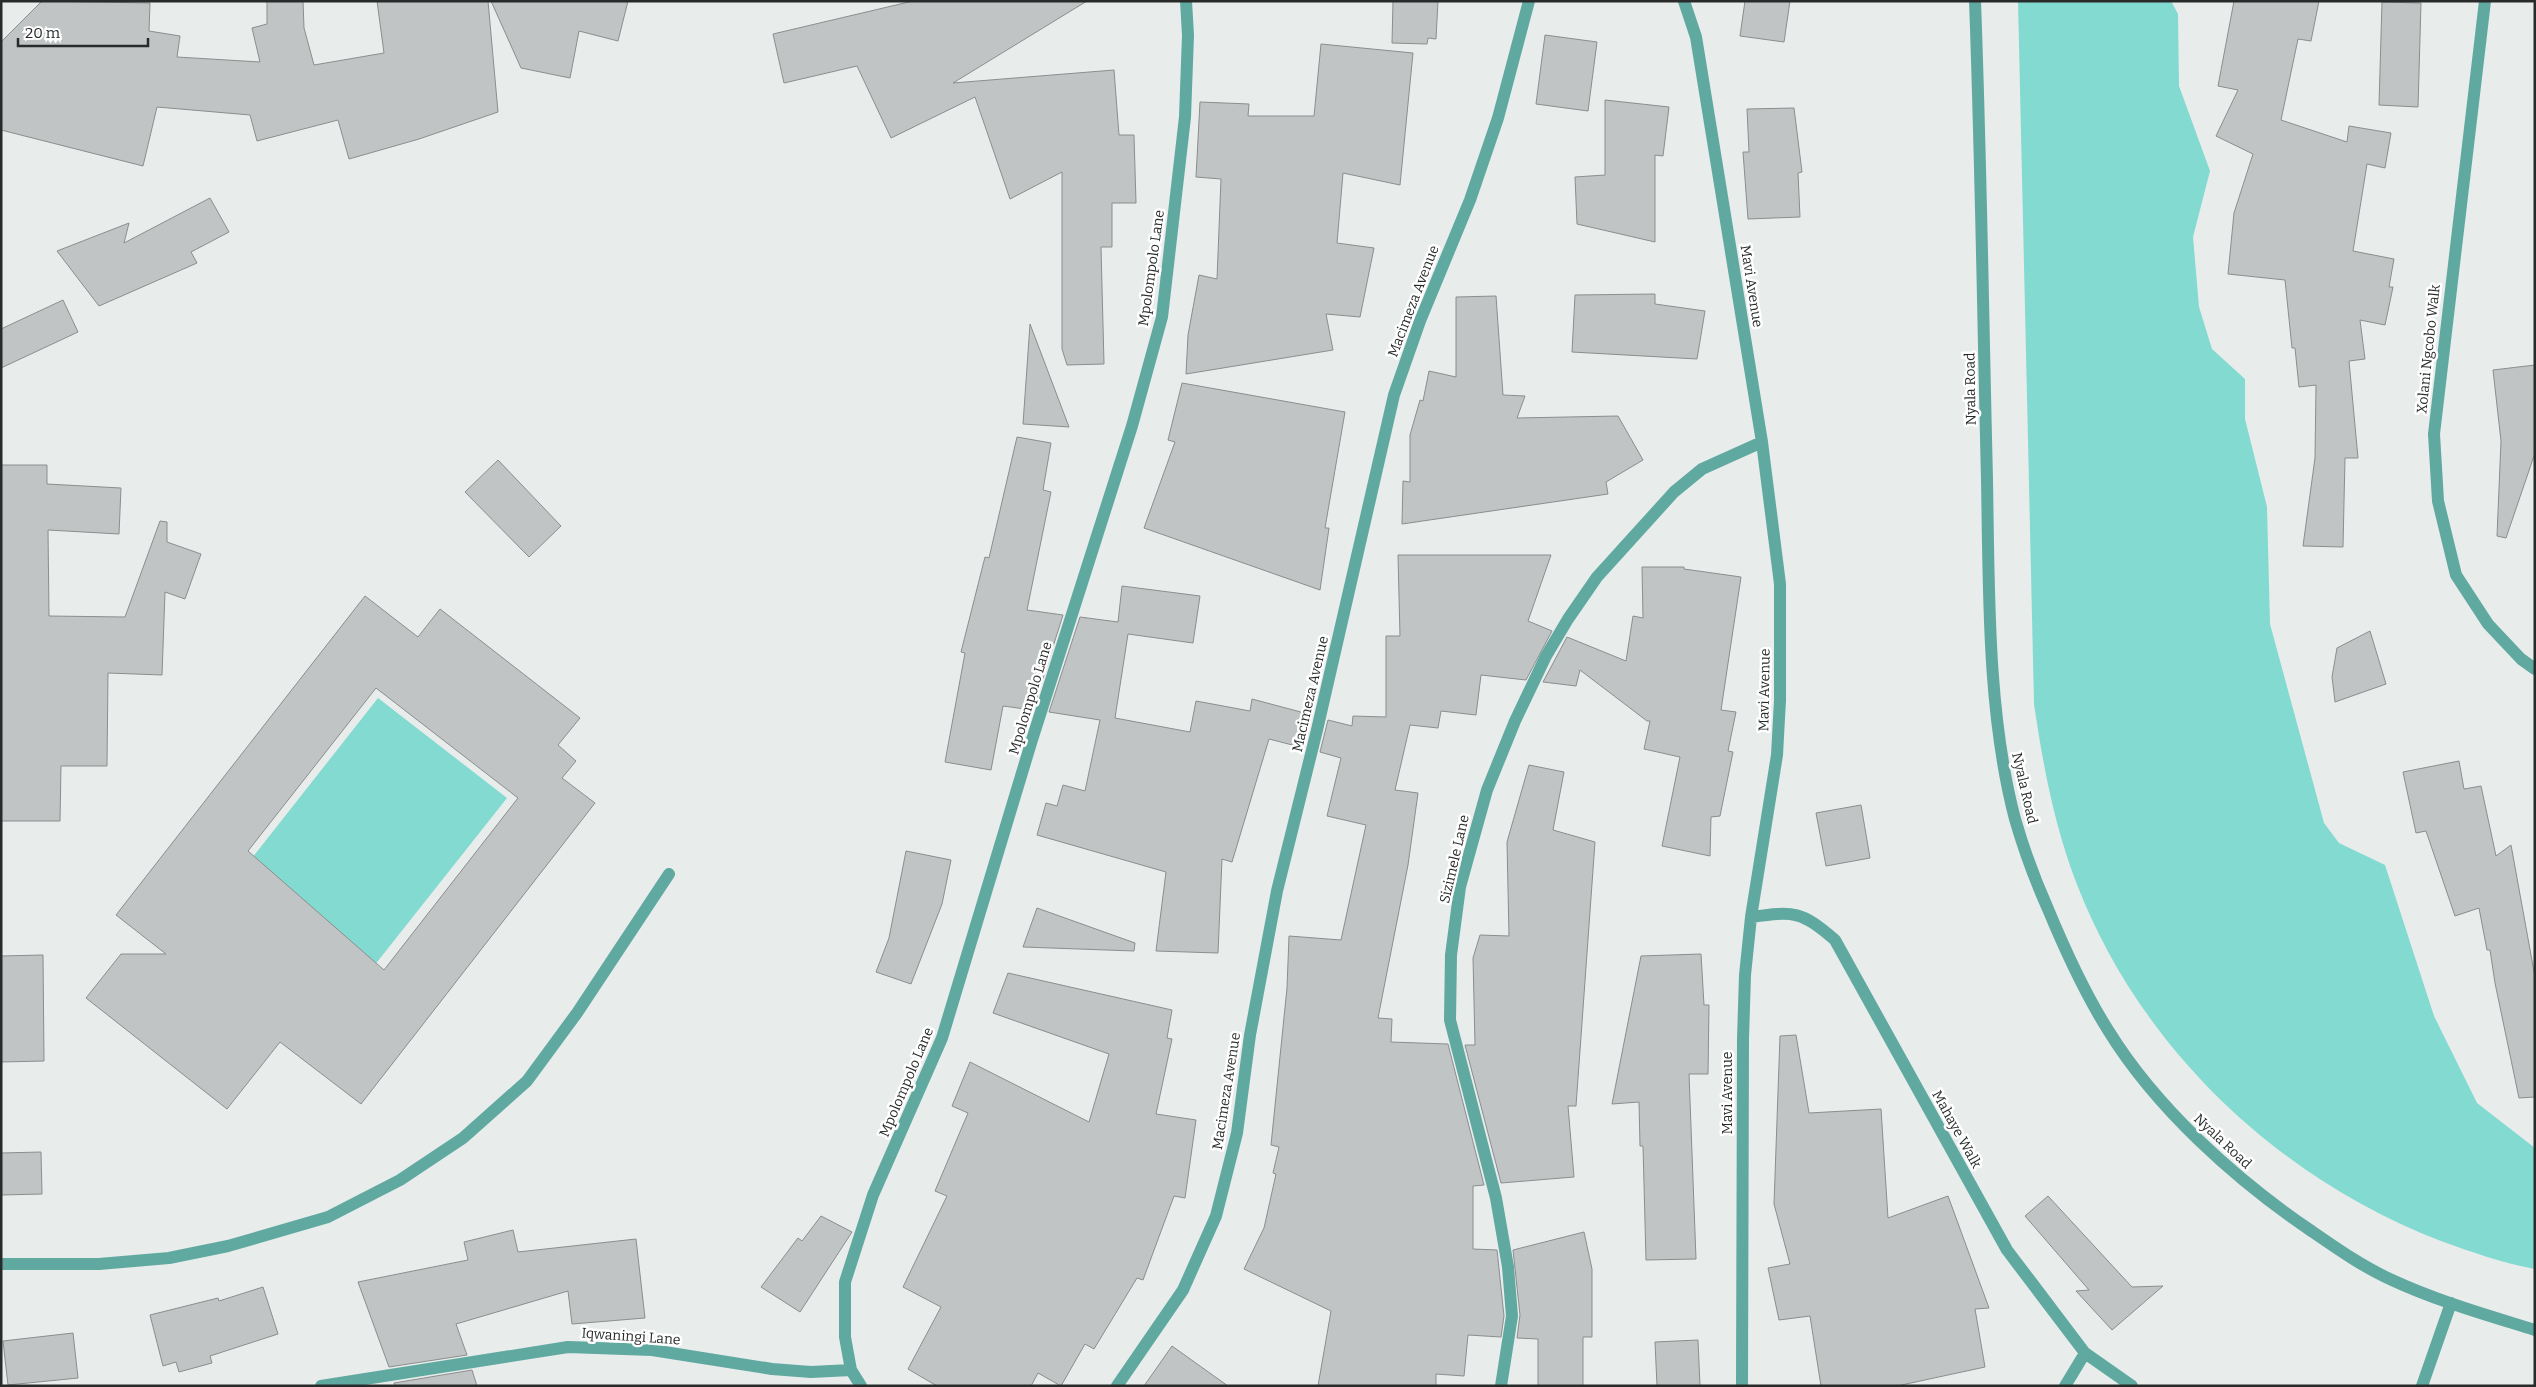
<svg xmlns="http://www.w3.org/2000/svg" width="2536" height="1387" font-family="Bitter,serif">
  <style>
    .green { fill: #82dad0 }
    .building { fill: #c0c4c4; stroke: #8a8e8d; fill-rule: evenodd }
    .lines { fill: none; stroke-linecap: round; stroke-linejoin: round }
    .minor { stroke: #60a9a1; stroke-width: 12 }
    .labels { text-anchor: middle; stroke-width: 5; stroke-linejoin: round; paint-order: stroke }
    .street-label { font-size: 14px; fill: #292b2b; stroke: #fff }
  </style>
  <rect width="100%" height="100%" fill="#e8eceb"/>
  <path class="green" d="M2018 1H2171L2178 14 2179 86 2210 171 2193 237 2199 307 2212 349 2245 379V419L2267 507 2270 624 2324 823 2339 843 2385 865 2434 1016 2477 1103 2535 1148V1269C2503 1263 2471 1252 2441 1241 2277 1178 2139 1047 2076 882 2054 824 2043 765 2034 704Z
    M378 698 507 798 347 1000 219 900Z"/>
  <path class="building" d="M42 1 150 3 149 31 180 36 177 57 260 62 252 28 267 24V1H303L304 28 314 65 384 53 377 1H488L498 112 419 139 349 159 338 120 257 141 250 115 157 107 143 166 1 130V42Z
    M491 1H628L618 41 579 31 570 78 521 68Z
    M913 1H1087L953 83 1114 70 1119 135H1134L1136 203H1112V247H1101L1104 364 1067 365 1062 349V172L1010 199 975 97 891 138 857 66 784 83 773 34Z
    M1393 1H1438L1436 39 1428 38 1427 44 1392 43Z
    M1745 1H1790L1784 42 1740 36Z
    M2234 1H2319L2311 41 2298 39 2281 120 2347 142 2349 126 2391 133 2385 168 2367 164 2353 251 2394 259 2389 287H2393L2385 325 2360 320 2365 359 2349 361 2358 458H2345L2343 547 2303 546 2315 458 2316 385 2299 387 2295 348H2292L2285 280 2228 274 2234 213 2253 154 2216 136 2238 90 2218 86Z
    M2382 2 2421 3 2418 107 2379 105Z
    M1545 35 1597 42 1588 111 1536 104Z
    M1321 44 1413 53 1400 185 1343 173 1337 243 1374 248 1360 317 1326 314 1333 350 1186 374 1188 335 1199 275 1217 279 1221 179 1196 177 1200 102 1249 104 1248 116H1314Z
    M1605 100 1669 107 1663 156 1655 155V242L1577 224 1575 177 1605 175Z
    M1794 108 1802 172 1798 173 1800 217 1748 219 1743 152H1749L1747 109Z
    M210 198 229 232 191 252 197 263 99 306 57 251 129 223 124 243Z
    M1655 294V304L1705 311 1697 359 1572 352 1575 295Z
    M1496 296 1503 395 1525 396 1517 418 1618 416 1643 460 1606 482 1608 494 1402 524 1403 481 1410 482V435L1420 400 1423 401 1429 371 1456 377V297Z
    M63 300 78 332 1 368V329Z
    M1030 324 1069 427 1023 424Z
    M2535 365V453L2506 538 2497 536 2501 441 2493 370Z
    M1182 383 1345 412 1325 528H1329L1320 590 1144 528 1175 442 1168 440Z
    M1017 437 1051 443 1043 490 1051 492 1027 610 1063 615 1033 710 1003 706 991 770 945 762 965 653 961 652 985 557 989 558Z
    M498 460 561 526 529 557 465 492Z
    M1 465H47V484L121 488 119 534 48 530 49 616 125 617 160 521 167 522V542L201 554 185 599 165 592 162 675 108 673 107 766H61L60 821H1Z
    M1398 555H1551L1528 621 1552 631 1526 680 1481 675 1476 715 1441 711 1438 728 1410 725 1395 790 1418 793 1408 865 1378 1018 1392 1019 1391 1042 1448 1044 1484 1185 1473 1186V1249L1497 1250 1504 1316 1501 1337 1468 1335 1464 1376 1436 1374V1386H1318L1331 1311 1244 1269 1264 1228 1276 1174 1273 1173 1279 1147 1271 1145 1287 988 1289 936 1341 940 1366 825 1327 816 1341 758 1320 752 1328 720 1352 726 1353 716 1386 717V636H1400Z
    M1642 567H1684V569L1741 577 1721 710 1736 712 1728 751 1733 752 1720 816 1711 817 1710 856 1662 846 1680 757 1644 749 1650 721H1647L1580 670 1576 686 1543 682 1567 637 1626 661 1633 616 1643 618Z
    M1122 586 1200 596 1193 643 1128 634 1115 718 1190 732 1196 701 1250 711 1252 699 1312 715 1304 748 1269 739 1232 862 1222 859 1218 953 1156 951 1166 872 1037 835 1046 803 1057 806 1063 785 1085 791 1100 720 1049 712 1080 617 1118 622Z
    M365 596 418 637 440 609 580 718 558 745 576 761 562 778 595 803 361 1104 280 1042 227 1109 86 998 121 954H166L116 915ZM376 688 518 798 384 970 248 851Z
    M2370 631 2386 684 2335 702 2332 677 2337 648Z
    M2459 761 2464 789 2481 786 2496 856 2511 845 2535 977V1097L2519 1098 2495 983 2490 950H2487L2479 908 2455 916 2426 831 2416 833 2403 772Z
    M1529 765 1564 772 1553 830 1595 842 1576 1106H1568L1574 1177 1501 1183 1465 1045H1475L1473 958 1480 935 1509 936 1507 842Z
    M1861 805 1870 858 1826 866 1816 813Z
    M906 851 951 860 942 904 911 984 876 972 889 938Z
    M1037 908 1135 943 1134 951 1023 947Z
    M1701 954 1704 1005H1709L1708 1074H1689L1696 1259 1646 1260 1643 1146H1640L1639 1102 1612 1104 1641 956Z
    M43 955 44 1061 1 1062V956Z
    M1008 973 1172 1010 1167 1038 1172 1039 1156 1114 1196 1120 1185 1198 1174 1196 1143 1280 1137 1278 1094 1349 1085 1344 1061 1386 1038 1373 1031 1386H937L908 1369 941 1307 903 1287 947 1196 935 1191 968 1113 952 1106 970 1062 1089 1122 1109 1054 993 1013Z
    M1796 1035 1809 1113 1881 1109 1888 1218 1948 1196 1989 1308 1975 1309 1985 1367 1897 1386H1821L1810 1316 1779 1320 1768 1268 1790 1264 1774 1204 1780 1036Z
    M41 1152 42 1194 1 1195V1153Z
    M2048 1196 2132 1287 2163 1286 2112 1330 2076 1291 2089 1290 2025 1216Z
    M821 1216 852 1232 800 1312 761 1287 798 1238 802 1241Z
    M513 1230 518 1252 636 1239 645 1318 572 1324 568 1291 456 1324 467 1355 389 1367 358 1282 468 1260 464 1242Z
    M1584 1232 1592 1269V1337H1583V1386H1538V1339L1517 1338 1520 1315 1513 1250Z
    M263 1287 278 1334 210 1356 212 1363 179 1372 176 1362 163 1366 150 1315 218 1298 219 1301Z
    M73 1333 78 1378 8 1385 3 1341Z
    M1698 1340 1700 1386H1657L1655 1342Z
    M1172 1346 1228 1386H1144Z
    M472 1370 477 1386H395L394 1383Z"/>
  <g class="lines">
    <path class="minor" d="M1684 1 1696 37 1762 442 1780 584V700L1777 755 1751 917 1745 975 1743 1039 1742 1386
      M1975 1C1981 160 1983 320 1987 479 1989 589 1987 713 2015 819 2024 850 2035 880 2048 909 2065 950 2084 992 2108 1030 2156 1108 2235 1179 2310 1230 2336 1248 2363 1267 2392 1280 2437 1301 2487 1315 2535 1330
      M2485 1 2434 434 2438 501 2456 575 2488 624 2521 659 2535 669
      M1751 917C1795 911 1801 911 1835 940L2007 1250 2085 1353 2132 1386
      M1 1264H99L169 1258 228 1246 328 1217 400 1180 463 1138 527 1081 577 1013 669 874
      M321 1386 568 1347 652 1350 772 1369 811 1372 851 1370
      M861 1386 851 1370 845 1337V1282L873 1195 942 1038 1031 743 1132 426 1162 317 1185 117 1188 35 1186 1
      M1117 1386 1183 1290 1216 1216 1237 1133 1250 1035 1277 891 1317 730 1394 395 1420 321 1470 200 1498 118 1529 1
      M1501 1386 1512 1316 1508 1267 1496 1198 1450 1020 1451 955 1460 887 1487 790 1515 721 1546 656 1568 619 1597 577 1674 492 1702 469 1762 442
      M2065 1386 2085 1353
      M2422 1386 2451 1303"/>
  </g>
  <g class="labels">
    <g class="street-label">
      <text transform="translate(1151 268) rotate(-82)" y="5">Mpolompolo Lane</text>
      <text transform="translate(1752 286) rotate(81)" y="5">Mavi Avenue</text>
      <text transform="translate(1413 301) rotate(-69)" y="5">Macimeza Avenue</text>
      <text transform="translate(2428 349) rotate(-84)" y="5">Xolani Ngcobo Walk</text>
      <text transform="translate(1970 389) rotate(-91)" y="5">Nyala Road</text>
      <text transform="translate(1764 690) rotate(-89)" y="5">Mavi Avenue</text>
      <text transform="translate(1310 694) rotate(-77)" y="5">Macimeza Avenue</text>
      <text transform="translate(1030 698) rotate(-73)" y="5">Mpolompolo Lane</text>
      <text transform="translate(2025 788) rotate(77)" y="5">Nyala Road</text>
      <text transform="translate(1454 859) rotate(-77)" y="5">Sizimele Lane</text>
      <text transform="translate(906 1082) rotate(-67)" y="5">Mpolompolo Lane</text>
      <text transform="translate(1226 1091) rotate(-81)" y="5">Macimeza Avenue</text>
      <text transform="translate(1727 1093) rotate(-90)" y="5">Mavi Avenue</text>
      <text transform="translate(1957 1129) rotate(61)" y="5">Mahaye Walk</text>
      <text transform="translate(2223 1141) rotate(43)" y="5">Nyala Road</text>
      <text transform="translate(631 1336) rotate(4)" y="5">Iqwaningi Lane</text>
    </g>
  </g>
  <rect width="2536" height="1387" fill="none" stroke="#292b2b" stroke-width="5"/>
  <path d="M18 38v8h130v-8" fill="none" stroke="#292b2b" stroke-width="2.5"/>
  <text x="25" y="38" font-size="15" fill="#292b2b" stroke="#ffffff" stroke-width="4" paint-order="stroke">20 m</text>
</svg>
